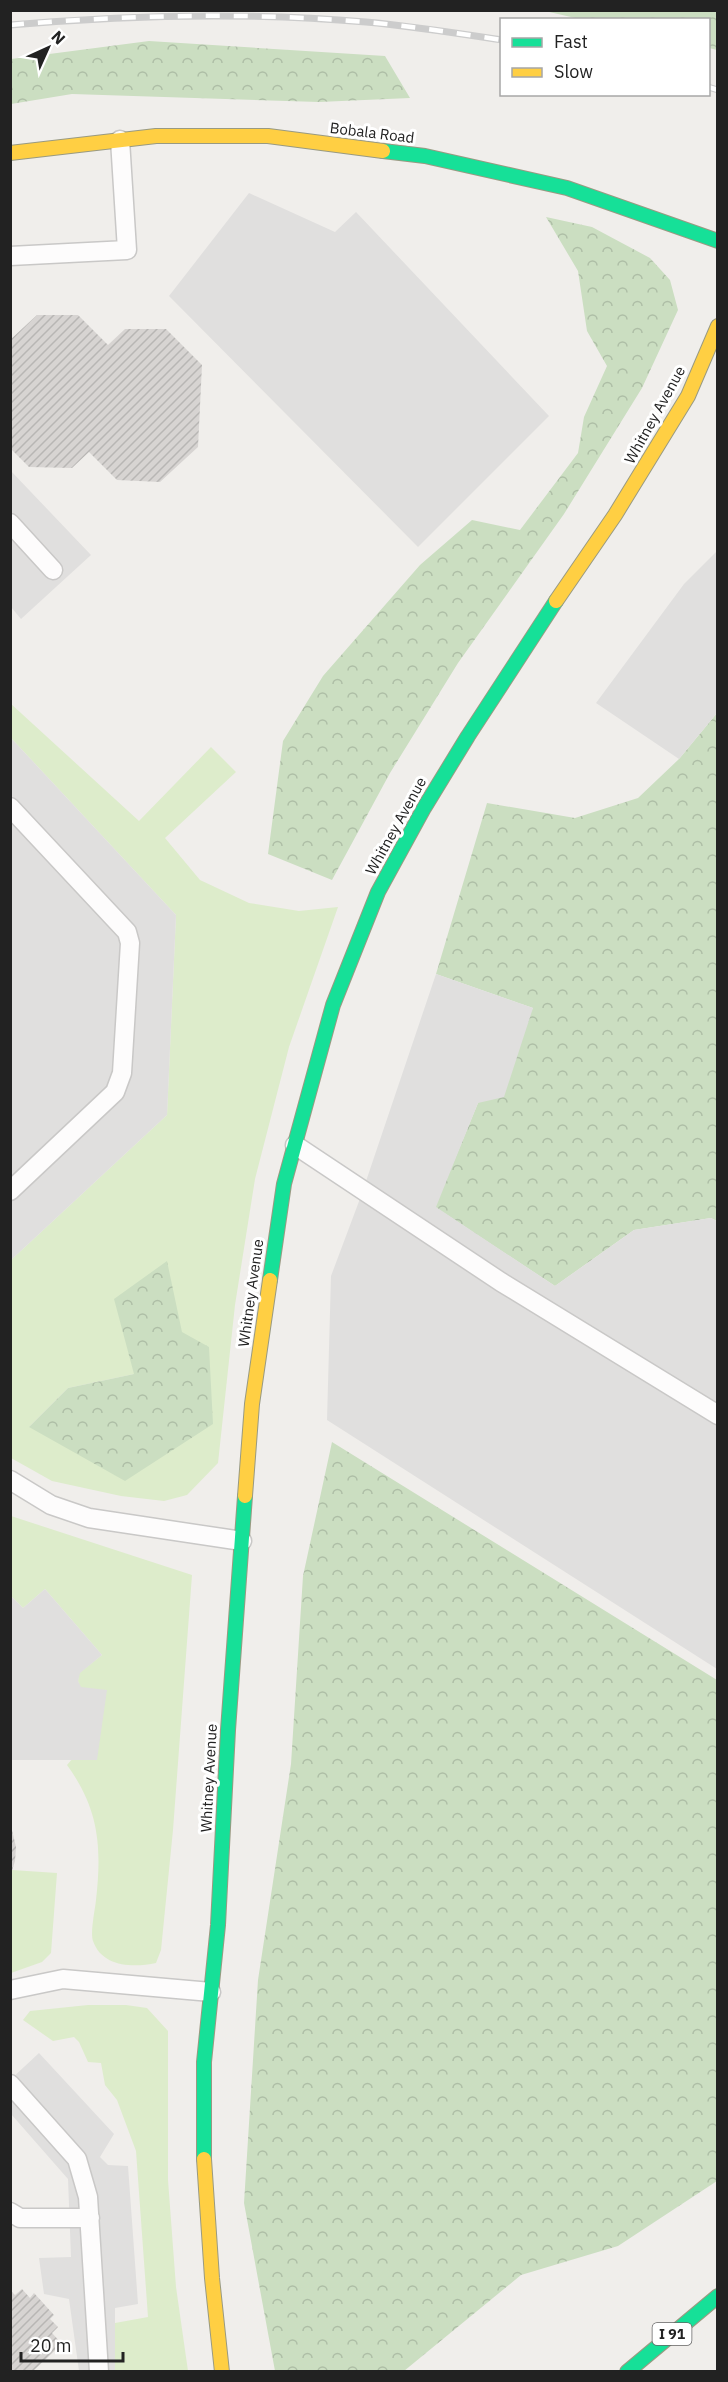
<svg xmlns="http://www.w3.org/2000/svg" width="728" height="2382" font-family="'IBM Plex Sans',sans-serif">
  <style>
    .grass { fill: #ddeccb; fill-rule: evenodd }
    .forest { fill: url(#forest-crowns) }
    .parking { fill: #e0dfde }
    .building { fill: url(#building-hatch) }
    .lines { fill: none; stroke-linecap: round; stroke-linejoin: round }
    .lane-casing { stroke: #c9c8c7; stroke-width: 21 }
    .fast-casing { stroke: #999a82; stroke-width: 16 }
    .slow-casing { stroke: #999a82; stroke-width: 16 }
    .lane { stroke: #fdfcfc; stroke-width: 18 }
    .fast { stroke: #16e098; stroke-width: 14 }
    .slow { stroke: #ffcf43; stroke-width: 14 }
    .rail-casing { stroke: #ccc; stroke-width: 7 }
    .rail { stroke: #fff; stroke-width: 4.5; stroke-dasharray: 14; stroke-linecap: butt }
    .labels { text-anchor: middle; stroke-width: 6; stroke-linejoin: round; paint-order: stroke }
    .shield { fill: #fff; stroke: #646464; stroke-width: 1.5 }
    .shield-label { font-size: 14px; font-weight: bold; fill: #222 }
    .street-label { font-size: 15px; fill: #222; stroke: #fff }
  </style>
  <defs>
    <pattern id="forest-crowns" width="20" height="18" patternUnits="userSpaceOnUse" patternTransform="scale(1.5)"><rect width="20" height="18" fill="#cbdec1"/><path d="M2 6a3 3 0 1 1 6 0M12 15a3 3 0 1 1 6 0" fill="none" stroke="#aebea6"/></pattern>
    <pattern id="building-hatch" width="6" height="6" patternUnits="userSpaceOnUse" patternTransform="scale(1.5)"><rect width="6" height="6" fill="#d7d4d2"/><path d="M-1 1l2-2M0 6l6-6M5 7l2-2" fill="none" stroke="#b8b6b4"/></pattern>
  </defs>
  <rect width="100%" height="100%" fill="#f0eeeb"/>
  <path class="grass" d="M10 703 139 821 211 747 236 772 165 838 200 880 249 903 299 911 338 907 289 1047 255 1179 235 1305 218 1463 187 1495 164 1501 121 1496 52 1481 11 1458V1260L167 1115 176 915 11 738ZM134 1374 29 1427 68 1388Z
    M11 1516 192 1575 173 1830 161 1950 156 1963C133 1968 102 1967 93 1941 90 1933 95 1910 96 1900 102 1847 99 1809 67 1765L73 1758 97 1760 78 1681 79 1673 102 1655 45 1589 23 1608 11 1596Z
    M12 1870 57 1873 51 1953 42 1962 11 1973 10 1875Z
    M88 2005H126L147 2008 168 2031V2180L176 2287 188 2371 115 2370V2323L148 2317 136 2151 117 2100 105 2085 101 2063 88 2062 79 2042 74 2037 53 2041 23 2020 30 2011Z"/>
  <path class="forest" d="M545 11H717V50L709 48 708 20H584Z
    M149 41 385 56 410 98 319 102 72 94 11 104V59Z
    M546 217 592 227 650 258 670 280 678 310 642 388 564 514 458 663 390 773 332 880 268 854 283 741 323 676 420 565 472 520 520 530 578 453 584 417 607 366 587 331 578 271Z
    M717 713V1221L711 1218 634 1230 555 1286 435 1207 478 1103 533 1008 436 974 487 803 575 818 638 798 679 759Z
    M167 1261 182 1332 209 1347 213 1424 125 1481 29 1427 68 1388 134 1374 114 1299Z
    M332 1442 717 1680V2181L618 2246 521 2275 404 2371H275L244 2203 258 1980 291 1764 303 1576Z"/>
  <path class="parking" d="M249 193 335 232 356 212 549 416 418 547 169 296Z
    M10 470 91 555 21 619 11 607Z
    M717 551V713L679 759 596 703 684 584Z
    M11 738 176 915 167 1115 11 1260Z
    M436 974 533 1008 504 1097 478 1103 436 1207 555 1286 634 1230 711 1218 717 1221V1669L327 1420 331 1276 361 1196Z
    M45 1589 102 1655 80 1673 78 1681 81 1687 107 1690 97 1760H11V1596L23 1608Z
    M39 2053 114 2134 100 2157 108 2165 128 2166 138 2304 115 2308V2371H79L69 2299 44 2294 39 2258 71 2257 68 2179 11 2114 10 2080Z"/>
  <path class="building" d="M37 315H78L108 345 125 329H166L202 365 198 447 160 482 117 480 89 452 72 468 29 467 10 448V340Z
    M11 1826 16 1847 15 1861 11 1874Z
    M22 2289 30 2298 34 2293 54 2315 50 2319 58 2327 52 2333 62 2344 32 2372H10V2290L15 2295Z"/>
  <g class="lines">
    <g class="lane-casing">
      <path id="lane" d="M10 256 127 250 120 140
        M10 523 53 570
        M10 807 127 932 130 943 122 1073 115 1092 10 1191
        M295 1145 501 1282 718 1415
        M10 1480 51 1505 89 1518 242 1541
        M10 1990 63 1979 211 1992
        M10 2084 77 2159 88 2197 99 2372
        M10 2212 20 2218H90"/>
    </g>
    <g class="fast-casing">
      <path id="fast" d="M383 151 425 156 567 188 718 241
        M270 1280 284 1184 333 1005 378 892 424 808 468 736 556 601
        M204 2159V2062L218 1925 228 1730 245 1496
        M627 2372 718 2296"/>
    </g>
    <g class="slow-casing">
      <path id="slow" d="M10 153 156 136H268L383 151
        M556 601 615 515 688 396 718 326
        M245 1496 252 1404 270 1280
        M204 2159 212 2278 222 2372"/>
    </g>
    <use href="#lane" class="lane"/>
    <use href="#fast" class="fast"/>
    <use href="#slow" class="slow"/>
    <g class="rail-casing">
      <path id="rail" d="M10 25C128 15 248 12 366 22 411 26 456 33 502 40
        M708 87 718 90"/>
    </g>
    <use href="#rail" class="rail"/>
  </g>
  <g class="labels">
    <rect class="shield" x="652.5" y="2323" width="39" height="22" rx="4.5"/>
    <g class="shield-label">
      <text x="672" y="2339">I 91</text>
    </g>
    <g class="street-label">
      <text transform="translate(372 133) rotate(7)" y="5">Bobala Road</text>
      <text transform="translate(655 415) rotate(-61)" y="5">Whitney Avenue</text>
      <text transform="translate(396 826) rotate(-61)" y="5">Whitney Avenue</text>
      <text transform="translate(251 1293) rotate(-82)" y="5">Whitney Avenue</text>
      <text transform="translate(209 1778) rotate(-87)" y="5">Whitney Avenue</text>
    </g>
  </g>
  <rect width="728" height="2382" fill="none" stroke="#222222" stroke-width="24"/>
  <rect x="500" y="18" width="210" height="78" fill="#ffffff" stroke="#a7a7a7" stroke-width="1.5"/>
  <rect x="512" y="38" width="30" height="9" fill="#16e098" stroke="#a7a7a7" stroke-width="1.5"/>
  <text x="554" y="48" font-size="18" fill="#222222">Fast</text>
  <rect x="512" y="68" width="30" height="9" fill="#ffcf43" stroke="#a7a7a7" stroke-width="1.5"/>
  <text x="554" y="78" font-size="18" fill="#222222">Slow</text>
  <g transform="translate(48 48) rotate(45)" stroke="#ffffff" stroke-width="4.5" paint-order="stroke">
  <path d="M0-4.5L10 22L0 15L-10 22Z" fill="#222222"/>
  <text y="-9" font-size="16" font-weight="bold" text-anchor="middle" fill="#222222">N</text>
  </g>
  <path d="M21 2352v9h102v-9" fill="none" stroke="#222222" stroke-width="3"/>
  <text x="30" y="2352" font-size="18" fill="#222222" stroke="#ffffff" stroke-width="4.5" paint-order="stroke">20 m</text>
</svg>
